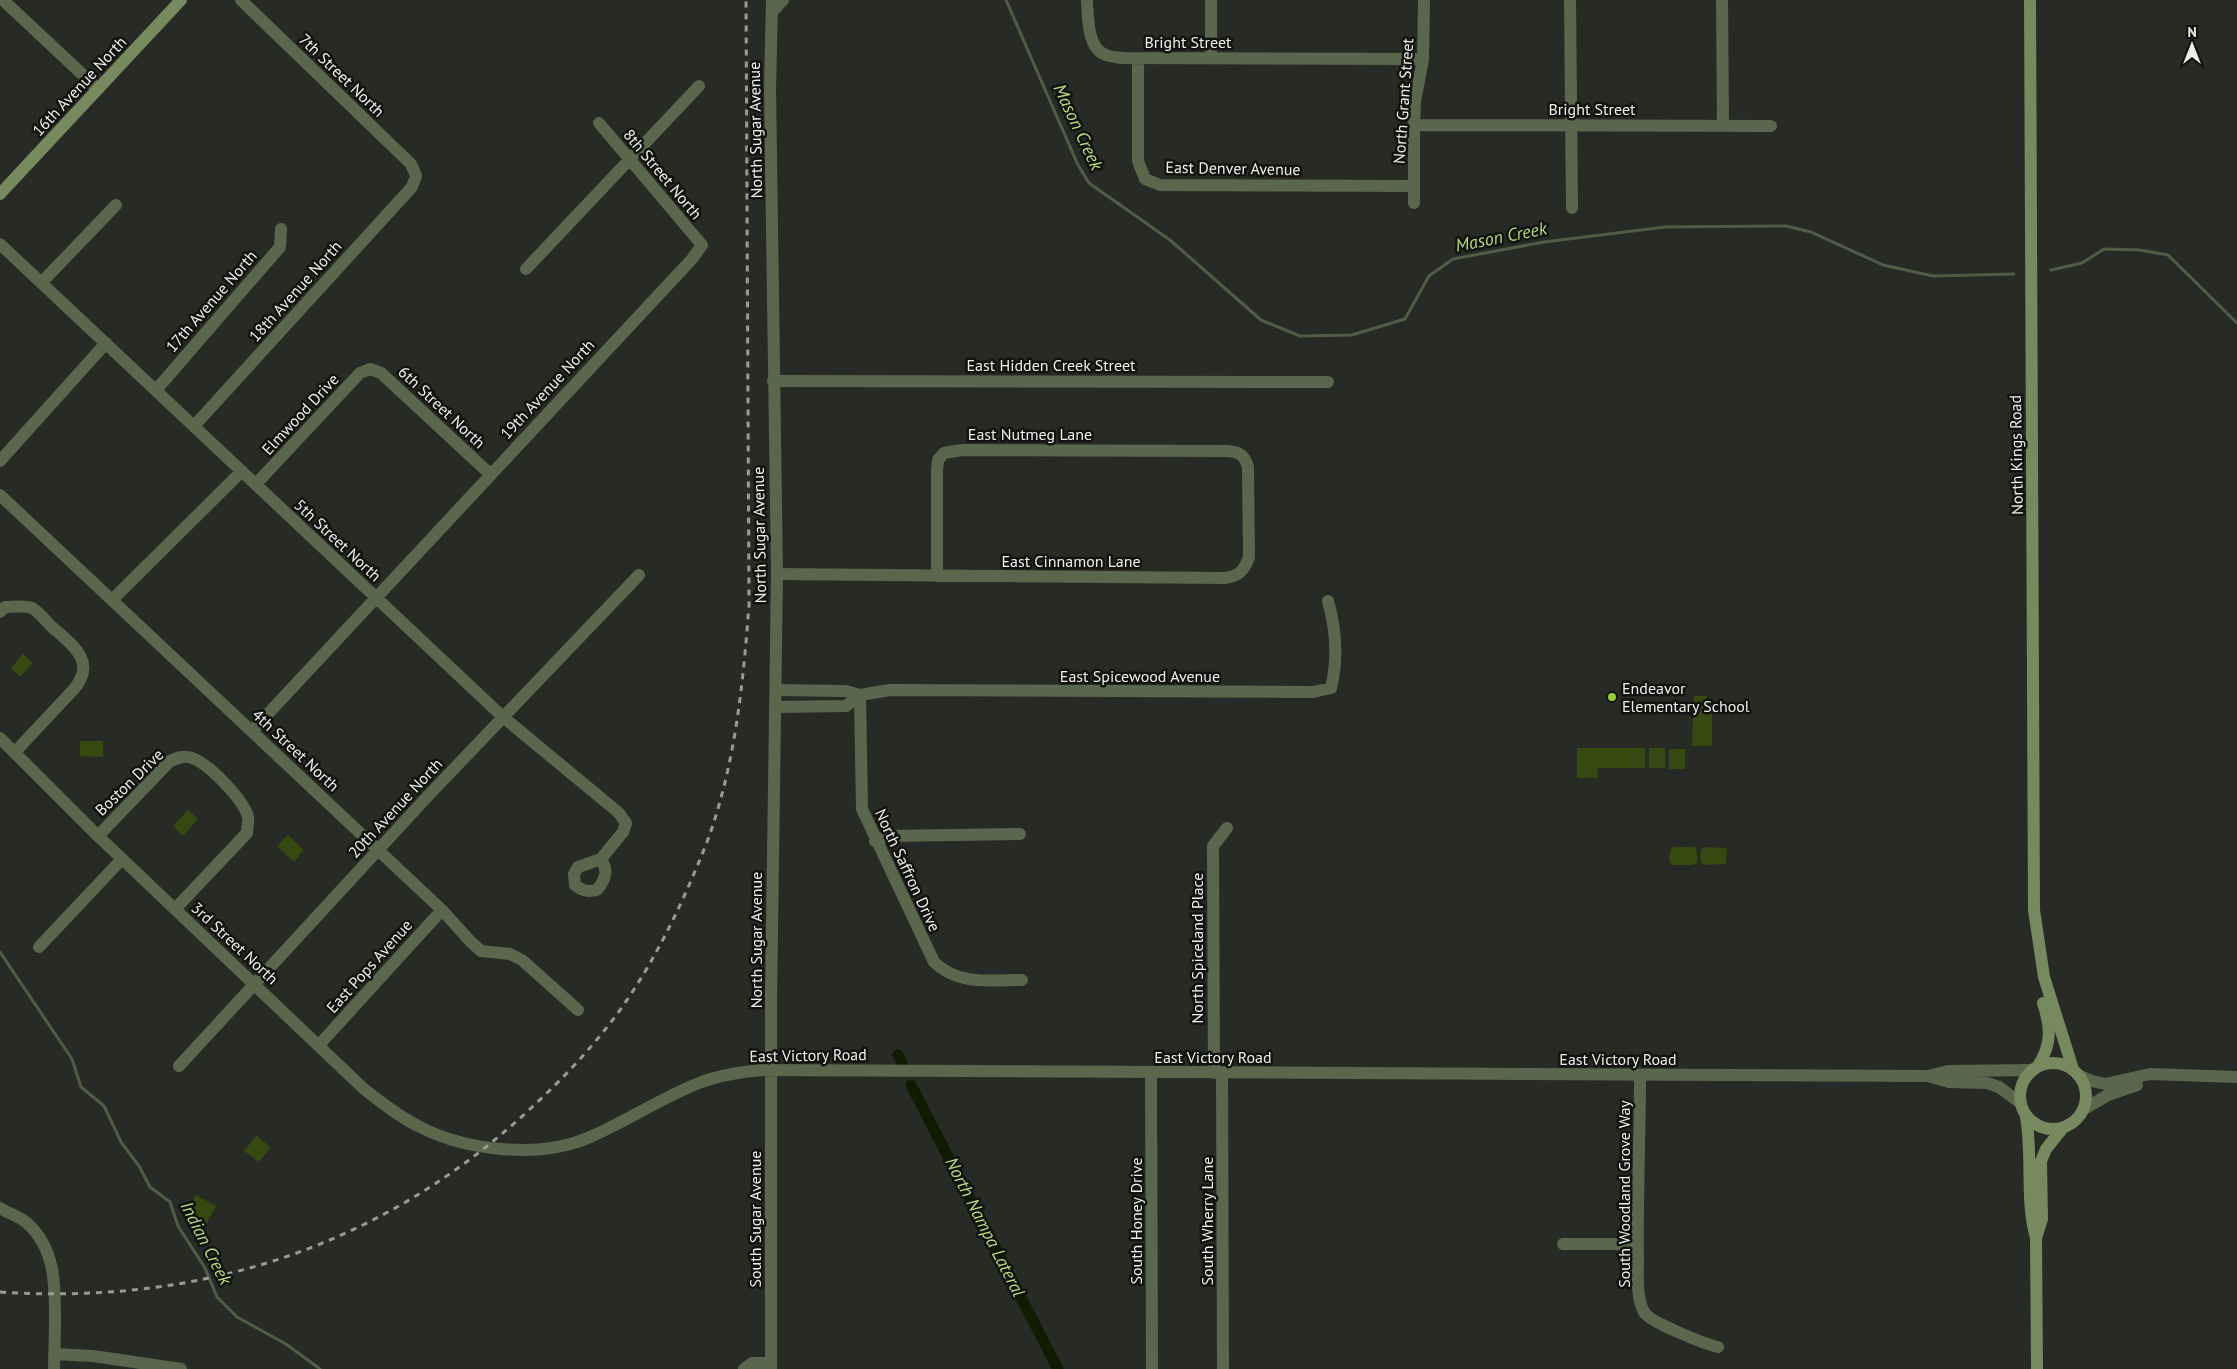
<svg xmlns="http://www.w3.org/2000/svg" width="2237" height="1369" font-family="'PT Sans',sans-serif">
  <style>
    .green { fill: #364911 }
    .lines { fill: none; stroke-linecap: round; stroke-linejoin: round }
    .stream { stroke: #525b46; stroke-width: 3 }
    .canal { stroke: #101b00; stroke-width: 11 }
    .minor { stroke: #5b674c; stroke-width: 12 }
    .tertiary { stroke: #5b674c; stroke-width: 12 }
    .secondary { stroke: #77895e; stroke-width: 12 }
    .rail { stroke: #989a95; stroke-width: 3; stroke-dasharray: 6 6; stroke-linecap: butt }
    .poi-dot { fill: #99cb35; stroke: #121310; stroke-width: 2 }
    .labels { text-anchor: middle; stroke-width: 5; stroke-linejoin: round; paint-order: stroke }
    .street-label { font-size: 16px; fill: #edefeb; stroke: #121310 }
    .poi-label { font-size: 16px; fill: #edefeb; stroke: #121310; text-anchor: start }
    .water-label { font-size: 18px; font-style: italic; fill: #b7db7e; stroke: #121310 }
  </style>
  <rect width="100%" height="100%" fill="#282b25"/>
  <path class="green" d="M23 654 33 663 20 677 11 668Z
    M1694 696H1707V706H1712V746H1692Z
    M80 741H103V757L80 756Z
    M1577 748H1645V768H1629V767V768H1598L1597 778H1577Z
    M1649 748H1665V768H1649Z
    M1669 749H1685V769H1669Z
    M188 810 198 819 183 836 173 826Z
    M288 835 304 850 294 862 277 846Z
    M1674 847H1695L1697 852V863L1693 865H1672C1668 861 1668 850 1674 847Z
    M1704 847 1727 848 1726 864 1703 865C1699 860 1699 850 1704 847Z
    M256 1136 271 1147 259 1162 244 1151Z
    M196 1195 216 1206 205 1226 185 1214Z"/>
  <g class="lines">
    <path class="stream" d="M1006 0 1078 165 1089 183 1170 240 1261 320 1300 336 1352 335 1405 319 1429 276 1453 259 1544 242 1665 227 1786 226 1811 232 1883 265 1933 276 2014 274
      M2051 270 2082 263 2104 249 2140 250 2168 255 2237 323
      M0 952 72 1059 81 1087 104 1106 121 1142 139 1166 150 1187 170 1202 178 1226 205 1268 217 1297 237 1317 286 1344 320 1369"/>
    <path class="canal" d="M898 1055 902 1063
      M911 1085 1058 1369"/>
    <path class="minor" d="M1087 0C1088 16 1087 49 1106 55 1111 57 1117 57 1122 58L1423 59
      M1570 0 1572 208
      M1722 0 1723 126
      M772 12 783 0
      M1138 58V161L1145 179 1160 185 1414 186
      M1211 58V0
      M1414 125 1771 126
      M1414 203V125L1415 102 1423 59 1424 0
      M0 244 503 717 619 813 626 823 623 832 601 859
      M526 269 699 86
      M41 283 116 205
      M773 381 1328 382
      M156 390 280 247 281 229
      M194 426 412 187 416 176 411 164 241 0
      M0 461 106 343
      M256 484 360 373 370 369 381 373 490 474
      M0 495 442 910 470 941 481 951 510 954 522 960 578 1010
      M777 574 1225 578C1239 576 1244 571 1249 557L1248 467C1245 456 1240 452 1228 451L962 450 944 453 938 460 937 471V576
      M112 600 242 471
      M0 612 5 607C13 607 24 605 32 608 39 612 46 621 52 627 73 645 97 662 74 689L15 752
      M776 690 846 691 860 695
      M860 695 862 809 934 962C959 986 990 980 1022 980
      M776 707 846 706 860 695 890 690 1313 692 1331 688C1338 659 1336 629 1328 601
      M252 731 692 259 702 245 599 123
      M98 836 170 761C177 758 184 755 192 758 209 764 244 800 248 817 249 822 247 828 247 833L175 909
      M875 841 888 836 1020 834
      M601 859C609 871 605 880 597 890 588 892 582 891 575 885L574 874 578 867Z
      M39 947 122 859
      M319 1045 442 910
      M179 1066 426 798 639 575
      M1151 1073 1152 1369
      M1214 1073 1213 846 1227 828
      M1222 1073 1223 1369
      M1640 1075C1640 1136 1637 1197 1638 1259 1638 1275 1636 1297 1644 1312 1649 1322 1705 1344 1718 1347
      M0 1208C8 1213 20 1217 27 1223 57 1250 55 1289 55 1325
      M1563 1244H1638
      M54 1354 93 1356 181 1369
      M744 1369 752 1363H771"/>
    <path class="tertiary" d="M3 0 98 89
      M0 738 98 836 364 1089C382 1103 400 1117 420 1127 467 1151 541 1159 590 1137 627 1121 661 1098 699 1083 719 1075 740 1072 762 1070L1928 1076 1948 1071 2032 1070
      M2078 1075 2092 1081 2105 1084 2150 1074 2237 1077
      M1928 1076 1949 1082 1987 1083 1999 1087 2019 1102
      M2084 1109 2108 1095 2137 1085
      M54 1369 55 1325
      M771 1369V1001L777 574 770 88 772 0"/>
    <path class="secondary" d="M2030 0 2034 910 2044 977 2073 1069
      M0 194 181 0
      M2020 1096a33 33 0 1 1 66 0a33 33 0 1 1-66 0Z
      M2038 1066C2052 1044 2051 1027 2043 1003
      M2026 1117C2033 1157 2025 1199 2036 1238L2037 1369
      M2036 1238 2042 1219 2041 1161 2046 1149 2062 1129"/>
    <path class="rail" d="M0 1292C195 1305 373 1250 519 1119 556 1086 591 1050 620 1010 657 958 684 900 707 842 735 766 743 685 749 605L746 0"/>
  </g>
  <circle class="poi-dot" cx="1612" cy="697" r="5"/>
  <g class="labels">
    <g class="street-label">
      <text x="1188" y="48">Bright Street</text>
      <text transform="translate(342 75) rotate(44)" y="6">7th Street North</text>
      <text transform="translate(79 86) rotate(-47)" y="6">16th Avenue North</text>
      <text transform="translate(1403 101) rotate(-86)" y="6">North Grant Street</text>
      <text x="1592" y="115">Bright Street</text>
      <text transform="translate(755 130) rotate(-91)" y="6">North Sugar Avenue</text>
      <text transform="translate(1233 168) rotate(1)" y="6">East Denver Avenue</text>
      <text transform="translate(663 174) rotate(50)" y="6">8th Street North</text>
      <text transform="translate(295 291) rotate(-48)" y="6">18th Avenue North</text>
      <text transform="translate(211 301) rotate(-49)" y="6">17th Avenue North</text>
      <text x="1051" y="371">East Hidden Creek Street</text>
      <text transform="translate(547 389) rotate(-47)" y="6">19th Avenue North</text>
      <text transform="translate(442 407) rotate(43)" y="6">6th Street North</text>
      <text transform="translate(300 414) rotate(-47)" y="6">Elmwood Drive</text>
      <text x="1030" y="440">East Nutmeg Lane</text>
      <text transform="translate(2016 455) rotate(-91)" y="6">North Kings Road</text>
      <text transform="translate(759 535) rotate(-91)" y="6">North Sugar Avenue</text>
      <text transform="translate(338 540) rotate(43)" y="6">5th Street North</text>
      <text x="1071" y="567">East Cinnamon Lane</text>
      <text x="1140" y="682">East Spicewood Avenue</text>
      <text transform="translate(296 750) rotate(43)" y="6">4th Street North</text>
      <text transform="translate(129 782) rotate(-44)" y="6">Boston Drive</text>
      <text transform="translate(395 808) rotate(-47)" y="6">20th Avenue North</text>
      <text transform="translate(908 870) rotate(65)" y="6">North Saffron Drive</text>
      <text transform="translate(756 940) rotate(-90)" y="6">North Sugar Avenue</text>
      <text transform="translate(235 943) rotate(43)" y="6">3rd Street North</text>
      <text transform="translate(1197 948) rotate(-90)" y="6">North Spiceland Place</text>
      <text transform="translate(369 966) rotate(-48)" y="6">East Pops Avenue</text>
      <text transform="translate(808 1055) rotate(-1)" y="6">East Victory Road</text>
      <text x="1213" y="1063">East Victory Road</text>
      <text x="1618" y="1065">East Victory Road</text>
      <text transform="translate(1624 1194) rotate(-90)" y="6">South Woodland Grove Way</text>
      <text transform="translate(755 1219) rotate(-90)" y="6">South Sugar Avenue</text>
      <text transform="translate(1136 1221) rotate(-90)" y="6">South Honey Drive</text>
      <text transform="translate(1207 1221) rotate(-90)" y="6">South Wherry Lane</text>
    </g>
    <g class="poi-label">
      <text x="1622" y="694">Endeavor<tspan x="1622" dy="18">Elementary School</tspan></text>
    </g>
    <g class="water-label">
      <text transform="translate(1078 127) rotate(65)" y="6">Mason Creek</text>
      <text transform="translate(1501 237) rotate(-11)" y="6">Mason Creek</text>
      <text transform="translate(985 1227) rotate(63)" y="6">North Nampa Lateral</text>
      <text transform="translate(206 1243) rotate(63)" y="6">Indian Creek</text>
    </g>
  </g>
  <g transform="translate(2192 45)" stroke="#121310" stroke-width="4" paint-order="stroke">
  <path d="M0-4L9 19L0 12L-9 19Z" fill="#edefeb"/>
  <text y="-8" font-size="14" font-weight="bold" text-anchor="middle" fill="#edefeb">N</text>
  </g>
</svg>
